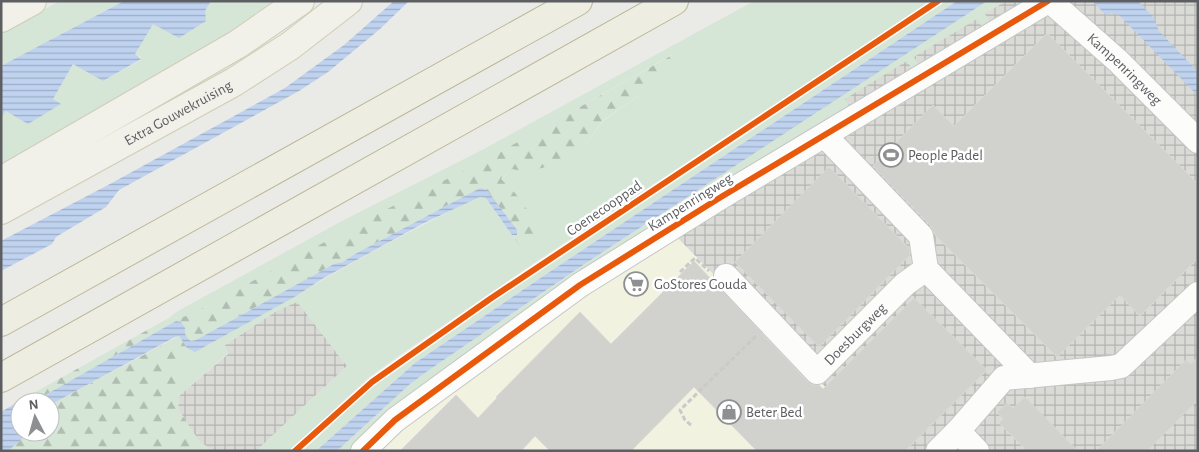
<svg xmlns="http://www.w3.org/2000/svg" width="1199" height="452" font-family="'Alegreya Sans',sans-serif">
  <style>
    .commercial { fill: #f2f2e0 }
    .industrial { fill: url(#industrial-grid) }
    .grass { fill: #d5e5d6 }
    .forest { fill: url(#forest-firs) }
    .water { fill: url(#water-rules) }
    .building { fill: #d1d1ce; stroke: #dad9d5 }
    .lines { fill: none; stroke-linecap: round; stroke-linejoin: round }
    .minor-casing { stroke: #c6c6c6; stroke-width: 26 }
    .major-casing { stroke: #cfcdb7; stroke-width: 30 }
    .highway-casing { stroke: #bdb898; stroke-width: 30 }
    .path { stroke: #c9cbca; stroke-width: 3; stroke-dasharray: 5 2.5; stroke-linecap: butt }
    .minor { stroke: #fcfcfb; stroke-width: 24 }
    .major { stroke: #f1f1e9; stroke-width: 28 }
    .highway { stroke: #edede2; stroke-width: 28 }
    .cycleway-casing { stroke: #fff; stroke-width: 9 }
    .cycleway { stroke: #e8590c; stroke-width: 6 }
    .labels { text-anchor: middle; stroke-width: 5; stroke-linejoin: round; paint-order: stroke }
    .street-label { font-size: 15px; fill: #5c5e62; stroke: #fff }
    .poi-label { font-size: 15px; fill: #5c5e62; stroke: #fff; text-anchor: start }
  </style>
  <defs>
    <pattern id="industrial-grid" width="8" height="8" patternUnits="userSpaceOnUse" patternTransform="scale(1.25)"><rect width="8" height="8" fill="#dadad6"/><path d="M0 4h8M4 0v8" fill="none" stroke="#b4b4b1"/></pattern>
    <pattern id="forest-firs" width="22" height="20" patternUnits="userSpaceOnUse" patternTransform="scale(1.25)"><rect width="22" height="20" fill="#d5e5d6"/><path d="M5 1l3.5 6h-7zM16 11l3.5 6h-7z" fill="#b0bdb1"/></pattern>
    <pattern id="water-rules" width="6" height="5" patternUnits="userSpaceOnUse" patternTransform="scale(1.25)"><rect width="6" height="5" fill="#bfd2ef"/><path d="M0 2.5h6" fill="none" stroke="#9eaec5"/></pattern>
  </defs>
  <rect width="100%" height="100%" fill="#eaeae6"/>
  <path class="commercial" d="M655 215 889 451H327Z"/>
  <path class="industrial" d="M987 1H1198V451H965L957 443 949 451H889L655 215Z
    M297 301 347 366 256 451H215L200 443 178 409 179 396 228 354 225 345 275 312Z"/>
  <path class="grass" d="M60 1H124L1 66V32Z
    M211 1H285L1 167V117L6 111 61 104 53 99 73 64 103 81 141 60V57L135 54 153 23 205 11Z
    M754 1H931L534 263 407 350 368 378 290 451H256L347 366 297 302 275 312 225 345 228 353 179 396 176 373 188 348 195 351 206 346C297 295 386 241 480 197L486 198 523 251 515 193 501 180 512 169 527 172 581 151 603 121 656 83 673 54 491 157 371 217 188 316 169 318 178 311 342 221 484 149Z
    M944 1H957L542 277 415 363 316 451H303L373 386 454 328Z
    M987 1H1006L985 14 992 24 983 29 977 19 914 57 920 67 913 71 907 61 845 99 851 109 354 451H337L410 384 429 370 583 265Z"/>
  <path class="forest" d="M674 54 656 83 603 120 581 151 560 163 527 172 512 169 501 179 515 193 531 215 538 245 523 251 512 235H517L480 188 355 254 343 262 334 264 196 340 191 341 187 339 176 321 33 402 21 400 169 318 188 316 371 217 491 157Z
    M179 336 188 348 176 373 179 396 178 409 200 442 215 451H8L30 432H50V405Z"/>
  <path class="water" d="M124 1H211L205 11 206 21 179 38 153 24 135 54 141 59 103 81 73 64 53 99 61 104 28 124 6 111 1 117V66Z
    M394 1H409L380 29 328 72 299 91 119 190 106 207 56 237 52 244 1 271V241L110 184 285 88 344 45Z
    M957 1H987L583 265 429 370 410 384 337 451H316L415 363 542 277Z
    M1092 1H1138L1154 18 1159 31 1198 72V96L1119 15 1111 13 1106 15Z
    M480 188 487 190 517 230V235H512L486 198 480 197 424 223 322 279 296 296 195 352 187 348 179 336 175 337 50 405V402H33L176 321 181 322 185 328C184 334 186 338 191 341L196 340 334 264 343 262 355 254Z
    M21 400 27 402H20V432H30L8 451H1V412Z"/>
  <path class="building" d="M1047 33 1198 184V258L1140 316 1120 295 1057 357 935 235 931 226 873 166 933 105 954 126Z
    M829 167 909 248 910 255 819 347 735 262Z
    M694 261 807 381 813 385H819L823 389 914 298 987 370 905 451H757L694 387 631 451H550L535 436 521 451H400L456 395 478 418 497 398 496 397 580 312 611 344Z
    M1198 357V400L1147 451H1096L1186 360 1191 364Z
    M1025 397 1078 451H1027L999 423 1003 419 997 412 1007 403 1013 408Z"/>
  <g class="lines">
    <g class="minor-casing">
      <g id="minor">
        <path id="s1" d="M1050 1 1118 61 1198 141"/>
        <path d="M825 136 921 236 926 269 1030 376"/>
        <path id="s2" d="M726 276 817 372 905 284 926 269"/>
        <path d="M363 451 395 420 580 285 721 197 1048 1"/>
        <path d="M938 451 958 431"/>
        <path d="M977 451 958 431 1004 378 1111 368 1121 366 1198 294"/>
      </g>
    </g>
    <g class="major-casing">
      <g id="major">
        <path d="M1 18 32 1"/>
        <path d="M1 181 238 44 300 1"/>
        <path id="s3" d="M1 210 234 82 290 46 348 1"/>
      </g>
    </g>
    <g class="highway-casing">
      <path id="highway" d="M1 322 578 1
        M1 378 674 1"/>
    </g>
    <path class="path" d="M680 272 695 258 709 271
      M691 425 685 420 680 410 757 335"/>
    <use href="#minor" class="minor"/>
    <use href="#major" class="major"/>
    <use href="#highway" class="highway"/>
    <g class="cycleway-casing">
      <path id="cycleway" d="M295 451 372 382 490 299 938 1
        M363 451 395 420 580 285 721 197 1048 1"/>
    </g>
    <use href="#cycleway" class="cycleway"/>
  </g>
  <defs>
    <g id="stadium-ring" transform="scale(1.25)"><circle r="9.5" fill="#fff" stroke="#8e8f90" stroke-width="1.5"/><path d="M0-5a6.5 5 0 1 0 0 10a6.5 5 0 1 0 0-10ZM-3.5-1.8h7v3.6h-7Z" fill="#8e8f90"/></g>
    <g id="supermarket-ring" transform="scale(1.25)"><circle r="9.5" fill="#fff" stroke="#8e8f90" stroke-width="1.5"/><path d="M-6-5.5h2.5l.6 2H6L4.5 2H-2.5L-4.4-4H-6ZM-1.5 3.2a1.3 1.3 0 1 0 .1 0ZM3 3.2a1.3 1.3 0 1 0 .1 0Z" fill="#8e8f90"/></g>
    <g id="shop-ring" transform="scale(1.25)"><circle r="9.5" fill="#fff" stroke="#8e8f90" stroke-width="1.5"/><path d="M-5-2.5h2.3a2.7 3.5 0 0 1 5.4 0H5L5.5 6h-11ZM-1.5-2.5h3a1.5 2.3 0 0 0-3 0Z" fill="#8e8f90"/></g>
  </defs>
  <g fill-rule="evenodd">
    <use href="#stadium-ring" x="891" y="155"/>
    <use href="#supermarket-ring" x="636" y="284"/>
    <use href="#shop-ring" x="729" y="412"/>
  </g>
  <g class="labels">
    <g class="street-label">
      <text dy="5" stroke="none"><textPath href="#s1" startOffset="101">Kampenringweg</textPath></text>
      <text dy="5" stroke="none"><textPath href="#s3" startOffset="202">Extra Gouwekruising</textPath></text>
      <text transform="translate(690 202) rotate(-32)" y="5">Kampenringweg</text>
      <text transform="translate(604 208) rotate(-34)" y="5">Coenecooppad</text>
      <text dy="5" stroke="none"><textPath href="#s2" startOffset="186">Doesburgweg</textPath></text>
    </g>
    <g class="poi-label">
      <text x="908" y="160">People Padel</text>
      <text x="654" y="289">GoStores Gouda</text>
      <text x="746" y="417">Beter Bed</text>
    </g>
  </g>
  <rect width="1199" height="452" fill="none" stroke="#5c5e62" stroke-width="5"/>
  <g transform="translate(35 417) rotate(354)"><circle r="24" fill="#ffffff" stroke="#bebfc0"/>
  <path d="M0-4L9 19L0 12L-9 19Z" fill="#8e8f90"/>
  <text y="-8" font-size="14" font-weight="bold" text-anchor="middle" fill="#5c5e62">N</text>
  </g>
</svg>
